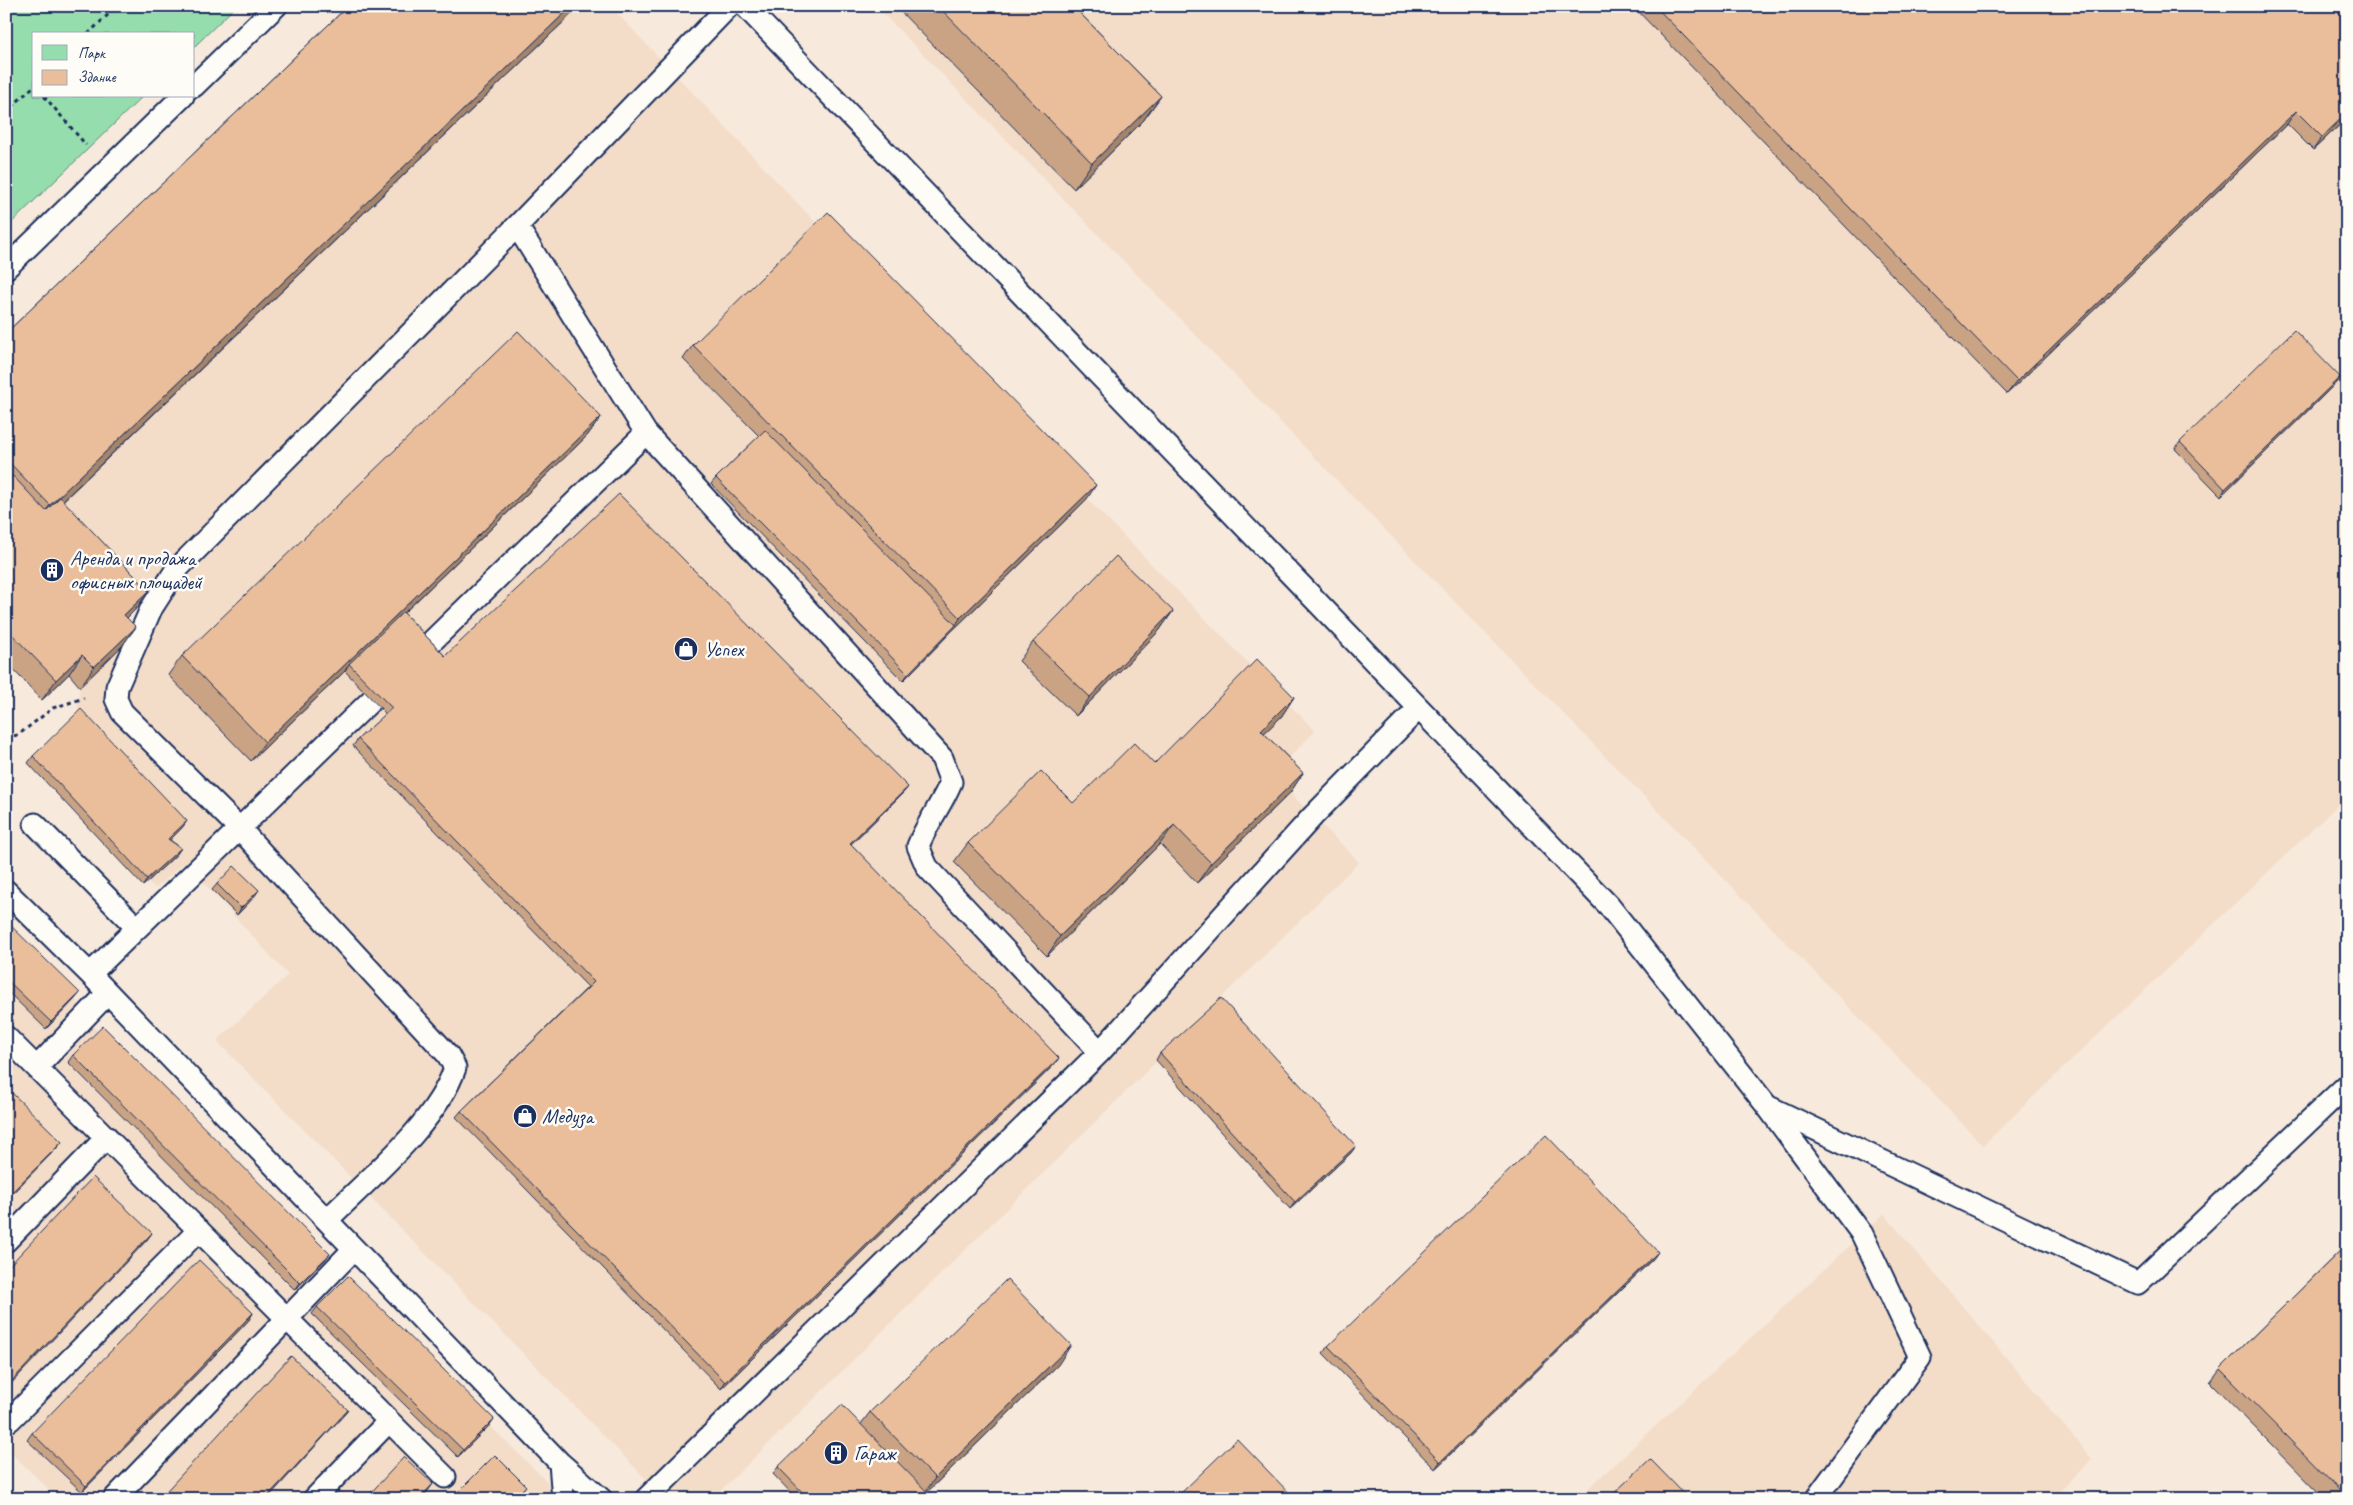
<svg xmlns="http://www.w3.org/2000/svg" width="2353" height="1505" font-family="Caveat,sans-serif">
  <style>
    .built { fill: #f3dcc8 }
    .green { fill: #95ddac; stroke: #588685 }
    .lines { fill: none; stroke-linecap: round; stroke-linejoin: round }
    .service-casing { stroke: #1b2f5e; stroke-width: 25 }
    .path { stroke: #1b2f5e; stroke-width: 3; stroke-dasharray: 4 4; stroke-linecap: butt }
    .service { stroke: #fdfcf7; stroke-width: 21 }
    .wall { fill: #c9a384; stroke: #1b2f5e }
    .shaded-wall { fill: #a4856c; stroke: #1b2f5e }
    .building { fill: #eabe9a; stroke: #1b2f5e }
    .labels { text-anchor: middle; stroke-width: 5; stroke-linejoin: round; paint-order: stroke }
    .poi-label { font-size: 21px; fill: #1b2f5e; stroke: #fdfcf7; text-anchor: start }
  </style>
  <rect width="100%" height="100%" fill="#f7e9db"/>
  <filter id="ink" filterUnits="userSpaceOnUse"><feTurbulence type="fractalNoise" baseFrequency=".02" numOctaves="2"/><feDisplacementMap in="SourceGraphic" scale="10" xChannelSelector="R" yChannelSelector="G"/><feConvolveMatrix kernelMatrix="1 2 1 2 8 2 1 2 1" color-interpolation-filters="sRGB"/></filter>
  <g filter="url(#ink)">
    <path class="built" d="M570 6 575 11 580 6H610L819 226 1315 731 1272 775 1359 862 712 1499H666L217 1041 288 975 185 862 156 888 148 882 143 886 28 763 77 716 80 687 150 608 56 508 6 341Z
      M876 6H2347V796L1983 1145Z
      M6 933 75 999 98 1032 325 1260 343 1283 565 1499H59L6 1448Z
      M1884 1214 2092 1459 2052 1499H1577Z"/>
    <path class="green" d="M6 6H236L194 47V34H34V96H143L6 228Z"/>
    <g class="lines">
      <g class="service-casing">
        <path id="service" d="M745 6 1609 906 1767 1106 1862 1234 1920 1357 1816 1499
          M194 86 276 6
          M6 268 183 96
          M35 824 137 928
          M6 891 90 974 560 1463 563 1499
          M90 974 646 433 517 226 729 6
          M6 1037 445 1477
          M1100 1052 1313 816 1419 708
          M37 1067 108 993
          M1769 1107 2138 1283 2347 1085
          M327 1220C369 1178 436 1124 455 1068L448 1055 239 828 122 712 116 699 117 687 151 609 176 570 517 226
          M6 1241 107 1137
          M10 1420 199 1230
          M560 1463 601 1499
          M114 1499 354 1249
          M314 1499 389 1421
          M646 1499 1100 1052 927 867 918 846C927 823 942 804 951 782L942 758 646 433"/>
      </g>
      <path class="path" d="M88 34 117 6
        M44 96 86 145
        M6 112 34 86
        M6 737 18 735 53 708 84 698"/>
      <use href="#service" class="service"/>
    </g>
    <path class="wall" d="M348 6H579L575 11 63 501 149 591 135 610 127 618 136 627 122 646 80 687 69 674 42 700 6 662V333Z
      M895 6H1073L1161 96 1143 121 1074 189Z
      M1633 6H2347V118L2313 150 2287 124 2007 394Z
      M693 345 1087 499 951 632 903 681 711 484 716 478 759 436 683 359Z
      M2340 377 2335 384 2221 496 2175 449 2180 442Z
      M601 417 587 436 404 613 445 656 908 787 903 793 851 844 1054 1065 721 1389 456 1117 461 1111 588 987 353 746 358 739 386 714 345 671 251 761 168 675 182 656Z
      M1173 611 1159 631 1076 716 1019 661 1033 642Z
      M1294 697 1281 717 1264 733 1303 773 1290 793 1197 883 1160 844 1047 956 954 862 968 843 1073 803Z
      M33 756 182 828 170 840 181 848 176 855 143 886 28 763Z
      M217 884 254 897 237 915 212 890Z
      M6 921 75 999 46 1029 6 990Z
      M1160 1053 1351 1153 1290 1209 1156 1060Z
      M73 1055 325 1260 295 1290 68 1062Z
      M2347 1244V1499H2325L2210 1382 2220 1369Z
      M1653 1259 1435 1469 1323 1353 1328 1346Z
      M317 1307 489 1426 458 1457 312 1314Z
      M253 1313 249 1320 82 1492 27 1440 32 1433Z
      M1058 1365 927 1492 934 1499H797L773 1474 778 1467 861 1424 870 1412Z
      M1180 1494 1295 1499H1177Z"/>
    <path class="shaded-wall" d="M572 6H579L575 11 32 530 50 505Z
      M1161 96 1143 121 1074 189 1092 163Z
      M2296 111 2287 124 2007 394 2017 381Z
      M2347 113V118L2313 150 2322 137Z
      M2340 377 2335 384 2221 496 2225 489Z
      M601 417 587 436 350 665 349 664 345 671 251 761 265 742Z
      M1096 485 1087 499 951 632 903 681 908 674 956 625 960 618Z
      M149 591 135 610 111 634 124 615Z
      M1173 611 1159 631 1076 716 1090 697Z
      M136 627 122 646 80 687 94 667Z
      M82 655 69 674 42 700 56 680Z
      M1294 697 1281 717 1247 750 1261 730Z
      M1303 773 1290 793 1197 883 1211 863Z
      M908 787 903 793 845 850 850 843Z
      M187 821 182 828 164 846 168 839Z
      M1174 825 1160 844 1047 956 1060 936Z
      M181 848 176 855 143 886 147 879Z
      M259 890 254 897 237 915 241 908Z
      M80 993 75 999 46 1029 51 1022Z
      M1059 1058 1054 1065 721 1389 725 1382Z
      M62 1142 57 1148 6 1200V1198Z
      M1356 1146 1351 1153 1290 1209 1295 1202Z
      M152 1233 147 1240 6 1389V1387Z
      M1658 1252 1653 1259 1435 1469 1440 1462Z
      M330 1254 325 1260 295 1290 300 1283Z
      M253 1313 249 1320 82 1492 86 1486Z
      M1071 1345 1058 1365 921 1498 935 1478Z
      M348 1410 343 1416 267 1499H265Z
      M494 1419 489 1426 458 1457 463 1450Z
      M433 1484 428 1491 421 1499H419Z
      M526 1486 521 1492 515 1499H513Z"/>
    <path class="building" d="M348 6H572L50 505 6 459V333Z
      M938 6H1073L1161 96 1092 163Z
      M1655 6H2347V113L2322 137 2296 111 2017 381Z
      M828 212 1096 485 960 618 693 345Z
      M2294 330 2340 377 2225 489 2180 442Z
      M518 331 601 417 265 742 182 656Z
      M765 430 956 625 908 674 716 478Z
      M13 476 46 511 60 497 149 591 124 615 136 627 94 667 82 655 56 680 6 628V482Z
      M619 494 908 787 850 843 1059 1058 725 1382 461 1111 594 982 358 739 392 708 349 664 403 612 445 656Z
      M1116 556 1173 611 1090 697 1033 642Z
      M1257 659 1294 697 1261 730 1303 773 1211 863 1174 825 1060 936 968 843 1041 771 1073 803 1134 743 1154 764Z
      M81 709 187 821 168 839 181 848 147 879 33 756Z
      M234 866 259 890 241 908 217 884Z
      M6 921 80 993 51 1022 6 979Z
      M1221 998 1356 1146 1295 1202 1160 1053Z
      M103 1026 330 1254 300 1283 73 1055Z
      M6 1087 62 1142 6 1198Z
      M1546 1135 1658 1252 1440 1462 1328 1346Z
      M93 1177 152 1233 6 1387V1269Z
      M2347 1244V1498L2220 1369Z
      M199 1260 253 1313 86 1486 32 1433Z
      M348 1276 494 1419 463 1450 317 1307Z
      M1007 1279 1071 1345 935 1478 870 1412Z
      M291 1356 348 1410 265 1499H159Z
      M842 1405 934 1499H809L778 1467Z
      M1237 1439 1295 1499H1184L1180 1494Z
      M495 1455 526 1486 513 1499H451Z
      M404 1457 433 1484 419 1499H365Z
      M1650 1459 1689 1499H1608Z"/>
  </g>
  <defs>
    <g id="building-disc" transform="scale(1.25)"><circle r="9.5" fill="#1b2f5e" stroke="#fdfcf7"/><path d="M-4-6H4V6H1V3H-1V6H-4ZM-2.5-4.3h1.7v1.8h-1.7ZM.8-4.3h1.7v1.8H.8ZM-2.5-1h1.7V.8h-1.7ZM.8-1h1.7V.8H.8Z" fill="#fff"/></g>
    <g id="shop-disc" transform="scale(1.25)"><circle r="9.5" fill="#1b2f5e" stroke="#fdfcf7"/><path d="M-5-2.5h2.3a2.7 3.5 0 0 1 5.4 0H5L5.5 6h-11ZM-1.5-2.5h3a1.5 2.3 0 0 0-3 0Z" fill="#fff"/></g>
  </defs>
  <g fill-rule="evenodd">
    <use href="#building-disc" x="52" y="570"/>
    <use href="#shop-disc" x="686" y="649"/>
    <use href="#shop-disc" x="525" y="1116"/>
    <use href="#building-disc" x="836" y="1453"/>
  </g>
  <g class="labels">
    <g class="poi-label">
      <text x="70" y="565">Аренда и продажа<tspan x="70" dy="24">офисных площадей</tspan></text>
      <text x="704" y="656">Успех</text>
      <text x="542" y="1123">Медуза</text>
      <text x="854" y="1460">Гараж</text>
    </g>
  </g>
  <rect width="2353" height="1505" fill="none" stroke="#fdfcf7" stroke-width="25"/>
  <rect x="12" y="12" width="2328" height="1480" fill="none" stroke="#1b2f5e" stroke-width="2" filter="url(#ink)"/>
  <rect x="32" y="32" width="162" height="65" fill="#fdfcf7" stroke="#a3aaba"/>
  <rect x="42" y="45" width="25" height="15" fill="#95ddac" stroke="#a3aaba"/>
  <text x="78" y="58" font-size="15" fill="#1b2f5e">Парк</text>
  <rect x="42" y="70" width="25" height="15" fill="#eabe9a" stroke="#a3aaba"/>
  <text x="78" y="82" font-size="15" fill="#1b2f5e">Здание</text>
</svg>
